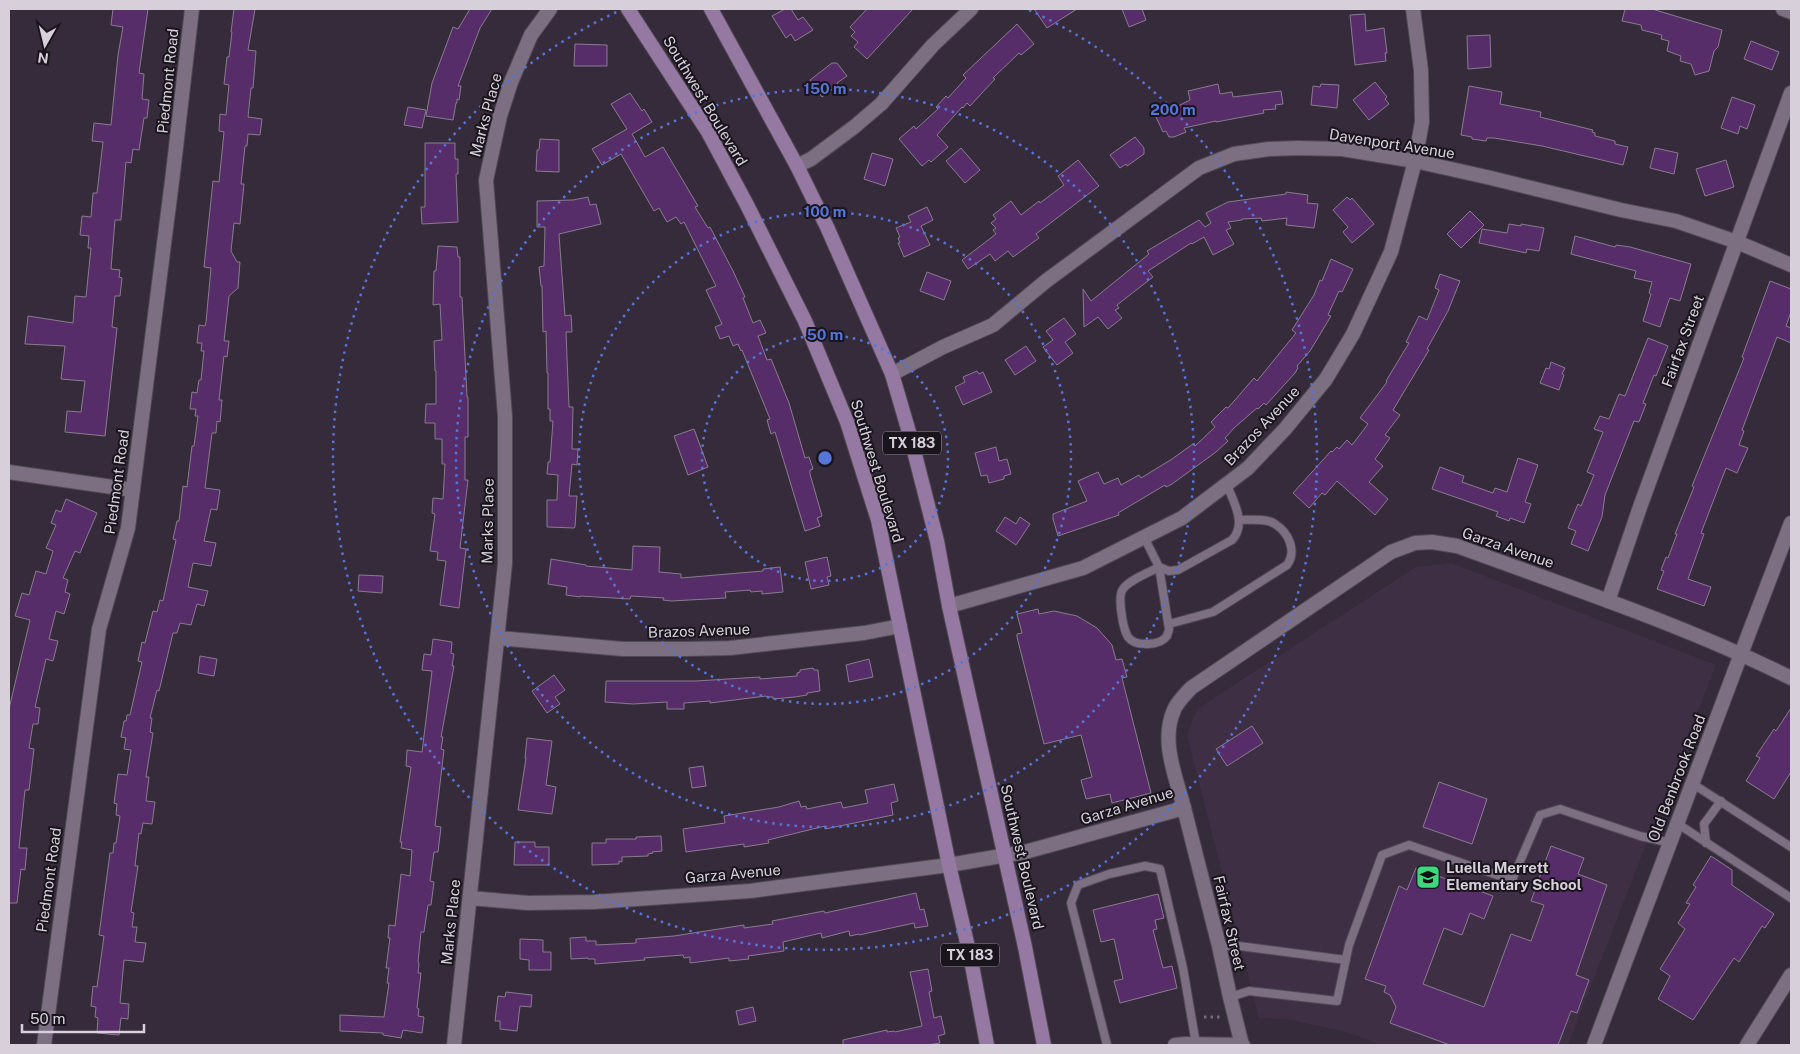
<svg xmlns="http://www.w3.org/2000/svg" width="1800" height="1054" font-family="'Public Sans',sans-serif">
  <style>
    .built { fill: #3e2f45 }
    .building { fill: #572d69; stroke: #887c8e }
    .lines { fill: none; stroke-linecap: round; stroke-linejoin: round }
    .service-casing { stroke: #514855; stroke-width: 10 }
    .minor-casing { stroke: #514855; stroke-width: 16 }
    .tertiary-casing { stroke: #514855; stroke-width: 16 }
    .primary-casing { stroke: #514855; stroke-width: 16 }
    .path { stroke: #766d7a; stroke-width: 3; stroke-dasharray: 2.5 4; stroke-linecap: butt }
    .service { stroke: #7b6f81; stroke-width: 8 }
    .minor { stroke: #7b6f81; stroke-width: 14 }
    .tertiary { stroke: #7b6f81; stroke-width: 14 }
    .primary { stroke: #9679a3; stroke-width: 14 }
    .ring { fill: none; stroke: #5575d9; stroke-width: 2.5; stroke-dasharray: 2.5 5 }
    .labels { text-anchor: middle; stroke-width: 4; stroke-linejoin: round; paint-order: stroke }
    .shield { fill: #1a151d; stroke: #9e98a2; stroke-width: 1 }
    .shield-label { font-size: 14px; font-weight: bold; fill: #d7d0db }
    .street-label { font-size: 15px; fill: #d7d0db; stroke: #1a151d }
    .poi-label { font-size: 15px; font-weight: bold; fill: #d7d0db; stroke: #1a151d; text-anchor: start }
    .centre { fill: #5575d9; stroke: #1a151d; stroke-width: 2.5 }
    .ring-label { font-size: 15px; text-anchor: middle; font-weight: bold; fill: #5575d9; stroke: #1a151d; stroke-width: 4; stroke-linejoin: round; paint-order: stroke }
  </style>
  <rect width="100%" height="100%" fill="#352b3a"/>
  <path class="built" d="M1451 563 1716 665 1568 1045H1381L1347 1032 1286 1019 1259 1018 1187 735 1197 709 1416 567Z"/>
  <path class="building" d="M113 9H148L139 73 144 74 142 99 149 100 147 118H144L139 150 133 149 131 163 126 162 121 220H115L111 269 120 270 119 277 122 278 120 296H115L112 327 117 328 105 436 65 432 67 411 81 412 85 381 61 379 65 346 25 344 28 316 73 323 75 296 86 297 91 248H88L89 236 80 235 82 216 91 217 93 193H97L103 142 92 141 94 123 111 125 118 55 123 27 111 25Z
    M234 9H255L248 50 256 51 253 88H251L248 117 262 119 260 135 248 134 247 146H245L241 184H244L240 224 234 223 231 251 237 262H240L238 288 229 296 224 341H229L227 357 224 356 219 400H222L220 422 217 421 216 433H212L205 488 220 490 217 510 211 509 204 541 216 543 211 566 193 563 188 587 208 591 204 606 197 604 191 625 180 623 177 633H173L159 691 157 690 150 718H152L150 732 153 733 146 777H149L146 801 155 802 152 824 143 823 141 834 139 833 135 866H138L131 912 134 913 132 927H137L135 942 146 943 143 962 124 960 120 1003 129 1004 128 1019 121 1018 119 1035 97 1033 98 1018 95 1017 96 1007 91 1006 93 986 97 987 104 936 99 935 110 853H113L114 843H116L120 816 116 815 117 804 114 803 118 774 127 775 131 750 124 749 126 738 121 737 124 721H126L127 715H130L142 662 138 661 142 642 145 643 153 611 157 612 160 600 163 601 176 540 173 539 177 521H179L183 486 187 487 192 446H194L198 416H195L196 409H190L192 392 197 393 199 380H201L204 351H201L202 343H197L199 325 205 326 206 322 211 268 204 267 213 181 219 182 224 132 219 131 220 114 226 115 229 85 224 84 227 57H229L232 32H231Z
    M470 9H492L480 28 458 86H461L459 100 457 99V103H456L453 120 426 116 432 83 453 27 458 29Z
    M785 9H791L798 20 803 17 813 30 795 41 791 34 786 38 772 16Z
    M867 9H913L867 59 854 47 858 42 851 36 855 32 850 27Z
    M1034 9H1077L1047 28Z
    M1122 9H1142L1146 20 1129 27Z
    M1625 9H1652L1722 30 1718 47 1714 51 1709 71 1695 75 1691 64 1680 61 1681 56 1667 51 1669 41 1661 39 1662 35 1642 30 1641 25 1622 21Z
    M1365 14 1366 31 1384 28 1387 53H1385L1386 61 1355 65 1350 15Z
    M1017 24 1034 44 1021 55 1019 53 993 78 995 79 970 106 967 103 963 108 962 107 937 135 948 147 931 162 929 160 922 166 899 139 914 126 916 129 938 109 936 107 946 96 948 98 966 78 963 75Z
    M1490 35 1491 67 1468 69 1467 36Z
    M1751 41 1779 52 1772 70 1744 59Z
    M575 44 607 45V66H574Z
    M832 63H837L847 76 837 83 838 85 822 97 810 80Z
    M1375 82 1387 97 1385 99 1389 104 1369 120 1353 100Z
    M1218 84 1220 94 1232 92 1233 97 1281 91 1283 104 1275 105 1276 109 1263 110 1264 113 1216 122V121L1184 128 1186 132 1174 137H1169L1166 131 1163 132 1156 117 1190 100 1188 91Z
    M1321 84 1339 85 1337 108 1311 105 1313 86 1320 87Z
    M1469 86 1502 92 1500 104 1541 112 1540 117 1593 130 1592 132 1595 133V136L1615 141V144L1628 147 1623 165 1542 146 1494 138H1487L1486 141 1472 139V137L1461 135Z
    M630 93 642 111 644 109 652 122 632 134 645 157 663 147 698 206 695 207 708 228 710 227 733 271 745 297 743 298 753 323 760 320 766 333 758 336 767 360 771 359 789 403 805 458 809 457 813 469 810 470V474L822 516 817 518 820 526 805 531 775 432 771 434 767 420 770 419 742 350 741 351 738 344 733 346 729 336 720 339 715 327 722 324 706 290 716 286 684 222 681 224 676 217 667 222 659 208 654 211 621 154 602 165 592 149 627 129 611 104Z
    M1732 97 1755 105 1747 129 1740 126 1738 134 1721 128Z
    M408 107 426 110 422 128 404 125Z
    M1135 137 1144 148V154L1127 166 1126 164 1120 168 1110 155Z
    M540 139 559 140V172L536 171 537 150H539Z
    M425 143H455V159H458V174H456L458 222 422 224 421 207H425Z
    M961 148 980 170 965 183 946 161Z
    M1655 148 1678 153 1674 174 1650 168Z
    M872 153 893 159 885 186 864 179Z
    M1078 160 1099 186 1036 234 1039 238 1013 257 1008 251 995 261 990 254 968 269 962 260 996 234 993 230 996 228 991 223 996 219 993 215 1011 201 1021 215 1039 201 1040 203 1064 185 1058 176Z
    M1726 160 1734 187 1705 196 1696 169Z
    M1286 192 1308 195 1307 203 1318 204 1314 228 1286 225 1287 218 1262 221 1261 218 1242 219V220L1228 222 1231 228 1226 230 1234 244 1213 255 1204 237 1192 244 1191 243 1148 271 1153 277 1117 305 1119 308 1115 310 1122 318 1108 329 1098 317 1084 327 1083 289 1091 301 1149 254 1147 251 1199 220 1205 227 1211 223 1206 213 1228 202 1286 194Z
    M588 197 590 205 596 204 601 224 559 234 565 316 571 315 572 332H566L569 407H573L572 449H578L577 465 572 464 569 496H577L575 527 574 528 547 527V500H557L558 475 547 474 548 462H550L553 421H550V409H548V373H547L546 331 543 332 542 286H541L539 267 544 266 545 227H537V201L573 200Z
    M1347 197 1350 200 1352 198 1374 224 1352 243 1343 232 1348 227 1333 210Z
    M927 207 933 220 921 226 930 245 904 257 898 243H900L898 238 900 237 896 228 911 222 908 216Z
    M1470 211 1484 225 1461 248 1447 234Z
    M1509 224 1521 226V224L1544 228 1539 251 1527 249 1526 253 1479 243 1482 229 1507 233Z
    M1575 236 1615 247 1616 245 1630 247 1691 264 1680 301 1670 298 1669 300 1660 327 1643 321 1651 294 1649 293 1652 282 1634 278 1636 271 1571 254Z
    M438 246 457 247 458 257H460V297H462L467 397H468V437H465V480H468L460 548 466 549 459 608 440 605 446 561 437 560 438 552 430 551 435 514 432 513 433 498 443 499 445 464H442V439H435V423H425L426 404H436V371H435L434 341 442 340 440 304 433 305 434 271H436Z
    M1331 259 1353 269 1342 292 1339 291 1328 315 1331 316 1310 351 1297 366 1298 368 1295 373 1266 405 1264 403 1258 409 1257 408 1234 428 1225 438 1228 441 1216 452 1172 484 1166 487 1165 485 1118 513 1119 515 1058 536 1053 519V514L1087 501 1078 481 1098 472 1104 484 1118 478 1121 485 1139 475 1141 478 1172 459 1193 444 1195 446 1215 427 1211 422 1226 407 1228 408 1254 378 1257 381 1296 333 1292 330 1314 295 1320 280 1322 281Z
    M927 272 951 281 944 300 920 291Z
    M1440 274 1460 281 1448 311 1427 349 1429 350 1393 410 1400 415 1385 435 1390 438 1375 459 1383 466 1369 482 1388 499 1375 515 1337 481 1325 495 1322 493 1309 508 1293 493 1331 451 1332 452 1337 447 1339 449 1347 440 1352 445 1368 424 1360 418 1387 382 1386 381 1409 343 1406 342 1419 316 1427 320 1439 290 1435 288Z
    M1770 281 1791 289V312L1786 326 1791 328V343L1777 337 1742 430 1744 431 1739 445 1748 448 1737 473 1726 468 1701 533 1704 534 1688 579 1711 587 1704 606 1657 589 1664 571 1661 570 1666 557 1668 558 1677 534H1675L1694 487 1692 486 1744 358 1742 357Z
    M1064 318 1076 334 1065 342 1073 353 1057 365 1043 347 1053 340 1046 331Z
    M1648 338 1668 346 1656 376 1654 375 1643 403 1646 404 1639 422 1634 421 1605 495 1602 517 1588 551 1571 544 1576 531 1568 528 1578 504 1581 506 1594 475 1587 472 1603 432 1594 429 1600 416 1609 419 1619 394 1625 396Z
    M1026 346 1036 361 1015 375 1005 360Z
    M1551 362 1565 368 1562 374 1564 375 1559 390 1540 383 1546 368 1549 369Z
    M977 371 979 374 983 372 992 392 963 405 955 387 965 382 963 377Z
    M694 429 708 467 688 475 674 436Z
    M996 447 999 461 1007 459 1011 474 1004 476V479L989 483 987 475 981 476 975 453Z
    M1518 458 1538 465 1525 502 1531 504 1524 523 1510 518 1509 521 1496 516 1498 512 1432 489 1440 467 1464 476 1462 482 1493 493 1495 488 1507 492Z
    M66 499 97 513 80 553 75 551 63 578 68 580 65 592 70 594 64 614 56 611 49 639 58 641 53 661 46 659 35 707 40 708 38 724H33L29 748 34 749 29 790H25L19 848H27L25 870 21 869 17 903H9V709L30 620 15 616 22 593 29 595 36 571 46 574 53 551 46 548 56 525 51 523 56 510 61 512Z
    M1005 517 1016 524 1020 517 1030 524 1016 545 996 531Z
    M633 546 660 547 659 572 681 574V578L763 571V569L780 567 783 592 762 594V591L751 592 750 590 725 592 726 598 671 601 663 600 664 598 631 596 630 599 580 596V597L566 595 567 587 548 584 551 559 586 565V566L632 570Z
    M827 557 831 576 827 577 829 585 811 589 805 562Z
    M359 575 383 576 382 593 358 591Z
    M1038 609 1039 614 1054 611 1077 616 1097 628 1112 645 1116 660 1122 659 1127 677 1122 678 1151 793 1112 803 1110 794 1086 799 1081 780 1092 777 1081 735 1044 744 1017 637V634L1022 633 1017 614Z
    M433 639 452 642 451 653 454 654 452 666H454L441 737H443L441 749 444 750 435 826 441 827 438 852H434L430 881 434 882 431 905H428L424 932H421L418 962 419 963 418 973H421L417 1008 419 1009 418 1016 424 1017 422 1033 403 1030 401 1038 383 1035V1033L340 1031V1015L384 1017 389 983H387L389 968H386L390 938H388L389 925 395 926 401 874 410 876 412 850 401 848 402 842H400L411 767 406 766 407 750 422 752 432 671 422 670 424 654 431 655Z
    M200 656 217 659 214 676 198 673Z
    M869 659 873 677 849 682 846 665Z
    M813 668 814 670H818L820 691 807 693V695L795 697 773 699V697H767L766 696 710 703V701L684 703V709H667V702L633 704 605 702 606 681H696L760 677V679L797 676V673L800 672V670Z
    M554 675 565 690 555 697 560 704 547 713 532 691Z
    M1791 708V772L1774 799 1746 781 1760 758 1756 756 1774 729 1776 731Z
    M1252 726 1263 743 1227 766 1216 749Z
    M527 738 552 741 546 785 556 787 552 814 518 810 526 758H525Z
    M703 766 706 786 692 788 689 768Z
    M1439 782 1487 799 1472 844 1423 827Z
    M894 784 898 801 891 803 893 815 825 829V826L768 840 769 843 744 847V844L686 852 683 829 725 823 724 816 779 807 799 801 801 807 806 806 807 809 841 802 843 808 868 803 865 790Z
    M661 836 662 851 652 852 653 853 648 854V856L622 857V862L619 861V864L592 865V843H606V839H636V837Z
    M515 842H535V847H549V865H514Z
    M1551 846 1584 858 1578 874 1607 885 1576 975 1589 980 1577 1013 1571 1011 1558 1045H1450L1390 1023 1396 1007 1390 995 1384 992 1386 986 1365 979 1399 886 1407 890 1416 868 1493 896 1484 919 1470 913 1462 935 1444 928 1423 984 1484 1007 1511 934 1531 941 1544 905 1531 901Z
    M1711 856 1732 870V885L1774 914 1765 928 1762 926 1739 962 1734 958 1693 1020 1658 999 1670 976 1660 969 1685 929 1678 923 1690 904 1686 903 1696 887 1693 885Z
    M916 893 920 910 924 909 928 926 915 928 914 923 859 935V934L850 936 849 931 822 938 821 933 783 942 784 951 748 956 749 959 729 961V958L690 963V957L684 958 683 955 644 958 645 960 595 964V959H588V958L571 959 570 938 586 937V941H596V945L636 943V939L674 936 744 925V928L773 924 772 921 824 911 825 913Z
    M1158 894 1164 918 1155 920 1157 929 1153 930 1163 968 1172 966 1177 988 1120 1003 1114 981 1123 979 1114 939 1101 942 1093 910Z
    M520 939 543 940V952H551V970H529V960L520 959Z
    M928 969 932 991 929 992 934 1018 941 1016 945 1034 938 1036 940 1043 928 1045H843V1040L887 1030V1032L894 1031 895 1032 922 1026 910 972Z
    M506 992 532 995 531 1007 520 1006 517 1031 500 1029V1021H495L498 996 505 997Z
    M753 1007 756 1021 739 1025 736 1011Z"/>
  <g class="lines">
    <g class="service-casing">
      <path id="service" d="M1144 537 1159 567 1169 571 1178 570 1232 540C1247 524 1234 503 1227 485
        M1159 567 1169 629C1169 630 1167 636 1167 636 1160 646 1135 647 1128 637 1123 629 1117 596 1123 589 1129 580 1150 572 1159 567Z
        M1169 624 1213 612 1287 565C1297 551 1289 533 1275 524 1267 518 1250 520 1240 520
        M1693 784 1791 847
        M1678 824 1791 898
        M1706 843 1704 824 1721 801
        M1219 946H1239L1346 960
        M1230 997 1249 991 1337 1001 1349 945 1382 855 1409 845 1512 880 1540 815 1560 809 1640 836 1671 843
        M1107 1045 1071 903 1078 885 1109 874 1145 866 1160 869 1183 968 1196 1044"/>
    </g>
    <g class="minor-casing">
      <path id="minor" d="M1783 9 1791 12
        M797 166 811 159 854 127 881 104 933 45 971 9
        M892 374 943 347 993 325 1046 281 1199 168 1234 154 1269 149 1298 148 1342 149 1415 161 1491 178 1621 210 1676 221 1737 242 1791 265
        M9 472 133 490
        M1608 601 1640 507 1791 93
        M949 606 1083 568 1182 518 1248 468 1285 429 1326 379 1353 334 1391 252 1415 161 1422 122 1421 70 1413 9
        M498 638 623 649H686L730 648 864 633 900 626
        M1184 808 1219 946 1230 997 1242 1045
        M470 898 528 903 594 902 750 891 949 865
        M44 1045 99 629 128 528 173 173 192 9
        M454 1045 505 564V416L486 180 500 116 511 82 531 35 550 9
        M1175 1045 1185 1044 1243 1045
        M1594 1045 1741 654
        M1747 1045 1791 975"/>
    </g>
    <g class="tertiary-casing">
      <path id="tertiary" d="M1741 654 1791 523
        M949 865 1025 852 1184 808C1176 777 1160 741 1174 710 1177 702 1185 695 1191 688L1391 552 1415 543 1432 542 1457 546C1569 587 1684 625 1791 678"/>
    </g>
    <g class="primary-casing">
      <path id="primary" d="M628 9 708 132 747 205 805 321 847 422 878 520 949 865 971 960 987 1045
        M711 9 797 166 827 227 892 374 911 439 937 541 949 606 1025 947 1044 1045"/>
    </g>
    <path class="path" d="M1204 1017H1220"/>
    <use href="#service" class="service"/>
    <use href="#minor" class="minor"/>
    <use href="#tertiary" class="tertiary"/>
    <use href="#primary" class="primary"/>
  </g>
  <g class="ring">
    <circle cx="825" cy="458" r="123"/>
    <circle cx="825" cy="458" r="246"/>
    <circle cx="825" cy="458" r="369"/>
    <path d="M1029 10A492 492 0 1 1 621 10"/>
  </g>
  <defs>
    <g id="school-square" transform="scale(1.25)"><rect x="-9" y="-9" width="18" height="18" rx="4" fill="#3dd77e" stroke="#1a151d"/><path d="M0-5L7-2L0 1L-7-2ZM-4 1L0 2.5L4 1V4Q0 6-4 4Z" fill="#111"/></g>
  </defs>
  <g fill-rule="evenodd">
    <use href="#school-square" x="1428" y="877"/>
  </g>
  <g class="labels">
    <g class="shield">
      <rect x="883" y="431.5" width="58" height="23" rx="4"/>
      <rect x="941" y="943.5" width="58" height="23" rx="4"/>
    </g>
    <g class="shield-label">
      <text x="912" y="448">TX 183</text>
      <text x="970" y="960">TX 183</text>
    </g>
    <g class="street-label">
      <text transform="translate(168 81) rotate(-84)" y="5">Piedmont Road</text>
      <text transform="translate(705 101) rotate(59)" y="5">Southwest Boulevard</text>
      <text transform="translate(486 115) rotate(-75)" y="5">Marks Place</text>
      <text transform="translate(1392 144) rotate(9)" y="5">Davenport Avenue</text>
      <text transform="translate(1683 341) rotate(-70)" y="5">Fairfax Street</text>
      <text transform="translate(1262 426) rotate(-47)" y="5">Brazos Avenue</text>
      <text transform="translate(877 471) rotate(73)" y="5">Southwest Boulevard</text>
      <text transform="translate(117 482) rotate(-82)" y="5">Piedmont Road</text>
      <text transform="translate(488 521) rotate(-89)" y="5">Marks Place</text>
      <text transform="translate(1508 548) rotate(19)" y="5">Garza Avenue</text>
      <text transform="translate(699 631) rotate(-2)" y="5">Brazos Avenue</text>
      <text transform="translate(1677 778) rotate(-69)" y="5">Old Benbrook Road</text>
      <text transform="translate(1127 806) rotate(-17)" y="5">Garza Avenue</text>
      <text transform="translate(1022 857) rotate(77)" y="5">Southwest Boulevard</text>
      <text transform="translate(733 874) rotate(-5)" y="5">Garza Avenue</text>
      <text transform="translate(49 880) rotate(-82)" y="5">Piedmont Road</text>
      <text transform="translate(451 922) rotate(-84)" y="5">Marks Place</text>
      <text transform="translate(1229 923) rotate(77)" y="5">Fairfax Street</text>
    </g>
    <g class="poi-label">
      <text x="1446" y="873">Luella Merrett<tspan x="1446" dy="17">Elementary School</tspan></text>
    </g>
  </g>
  <circle cx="825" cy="458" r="8" class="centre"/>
  <g class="ring-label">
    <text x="825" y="94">150 m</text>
    <text x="1173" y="115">200 m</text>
    <text x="825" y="217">100 m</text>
    <text x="825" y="340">50 m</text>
  </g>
  <rect width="1800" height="1054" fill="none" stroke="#d7d0db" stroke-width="20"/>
  <g transform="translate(45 45) rotate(188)" stroke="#1a151d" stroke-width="4" paint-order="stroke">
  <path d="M0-4L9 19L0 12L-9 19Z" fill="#d7d0db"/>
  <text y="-8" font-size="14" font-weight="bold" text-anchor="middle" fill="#d7d0db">N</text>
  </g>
  <path d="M22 1024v8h122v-8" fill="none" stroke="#d7d0db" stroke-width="2.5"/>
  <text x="30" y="1024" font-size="15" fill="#d7d0db" stroke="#1a151d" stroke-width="4" paint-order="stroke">50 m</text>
</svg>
